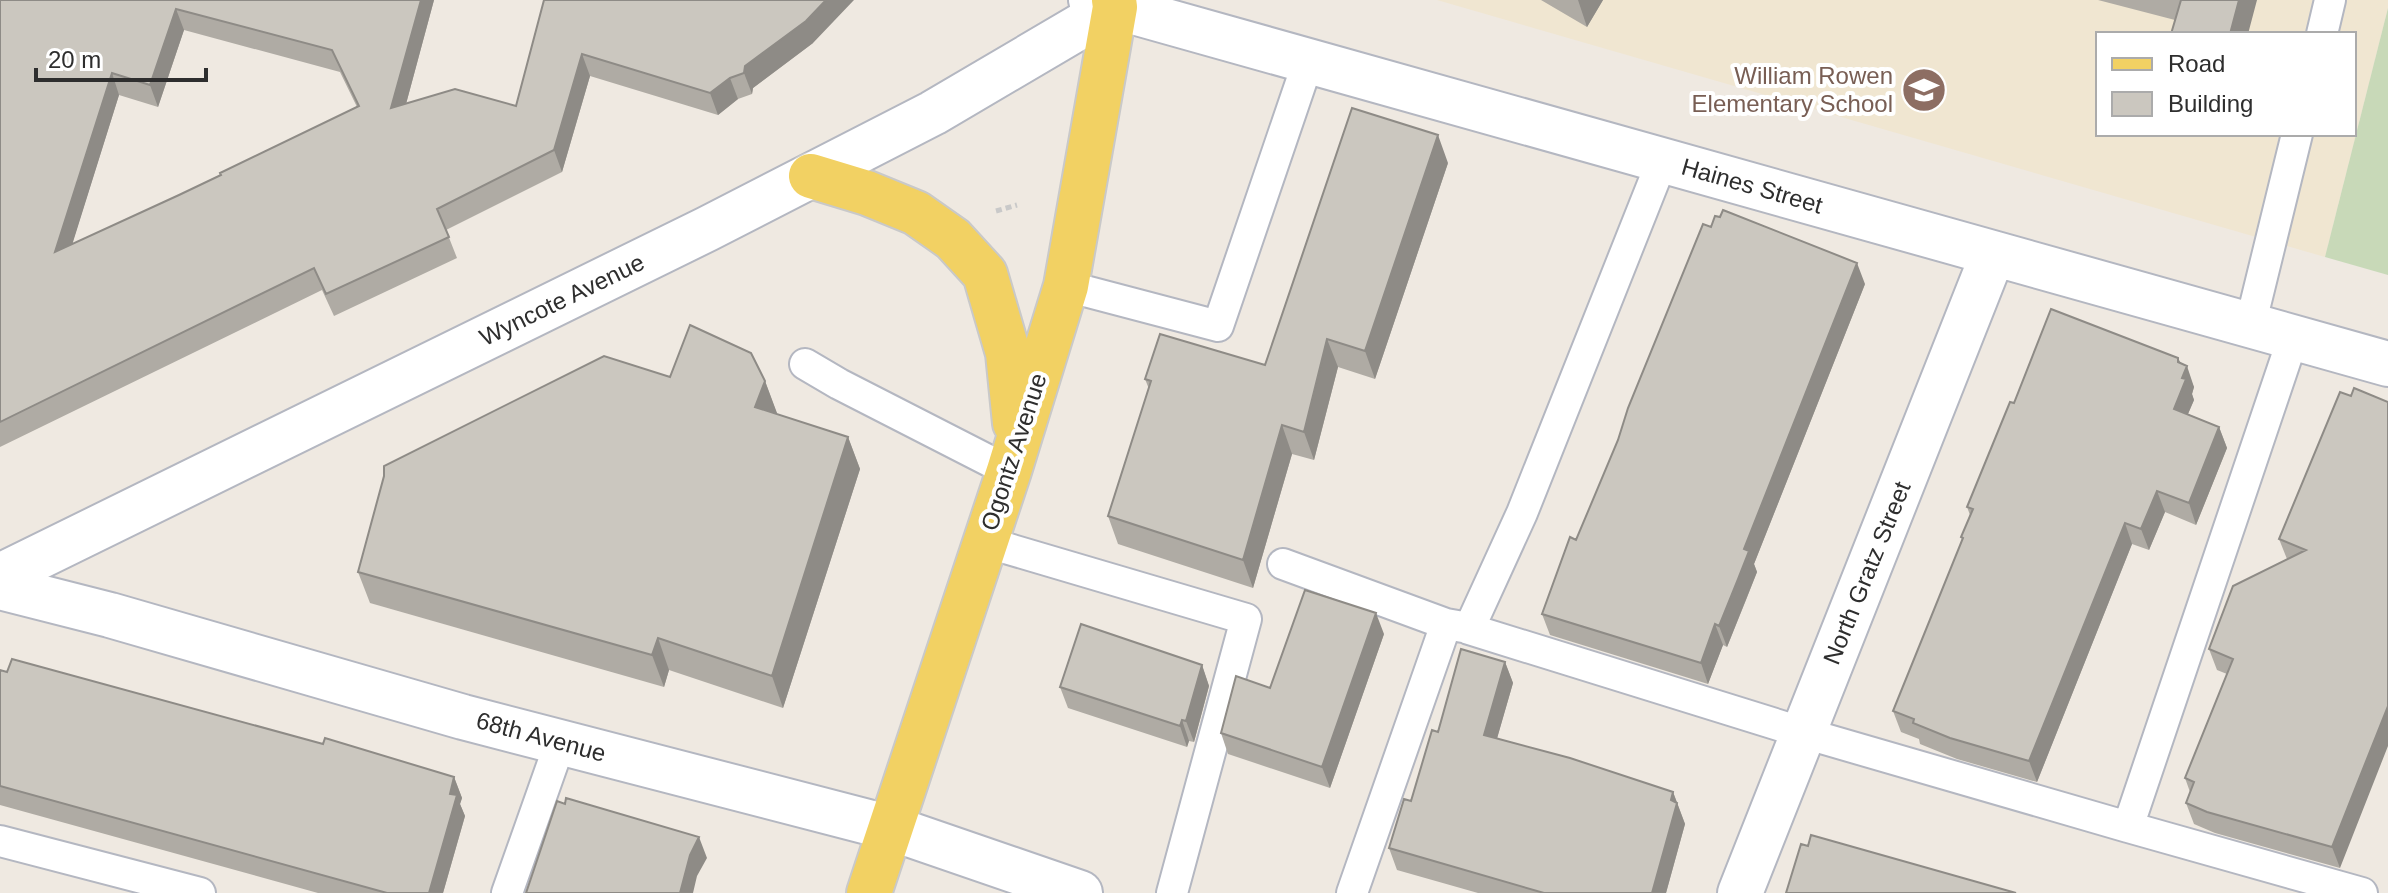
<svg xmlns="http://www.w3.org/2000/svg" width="2388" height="893" font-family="Helvetica,sans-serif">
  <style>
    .education { fill: #f0e6d1; fill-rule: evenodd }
    .cemetery { fill: #c8d9b8 }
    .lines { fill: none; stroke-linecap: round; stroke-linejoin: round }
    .service-casing { stroke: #b4b7c1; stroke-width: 34 }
    .minor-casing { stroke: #b4b7c1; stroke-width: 48 }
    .tertiary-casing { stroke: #b4b7c1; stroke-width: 48 }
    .primary-casing { stroke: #c9c9c9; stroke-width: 48 }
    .path { stroke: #c9c9c9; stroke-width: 5; stroke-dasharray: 6 4; stroke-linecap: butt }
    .service { stroke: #fff; stroke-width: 30 }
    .minor { stroke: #fff; stroke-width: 44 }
    .tertiary { stroke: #fff; stroke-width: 44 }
    .primary { stroke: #f2d163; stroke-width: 44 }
    .wall { fill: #afaba4; fill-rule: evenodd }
    .shaded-wall { fill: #8e8b86 }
    .building { fill: #cbc7bf; stroke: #8e8b86; stroke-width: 2; fill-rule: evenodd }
    .labels { text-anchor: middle; stroke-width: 8; stroke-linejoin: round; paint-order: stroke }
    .education-label { font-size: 24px; fill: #785e54; stroke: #fff; text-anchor: end }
    .street-label { font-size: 24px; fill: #2e2e2e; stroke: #fff }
  </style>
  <rect width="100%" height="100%" fill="#efe9e1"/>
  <path class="education" d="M1437 0H2388V8L2325 257ZM2098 34H2354V134H2098Z"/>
  <path class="cemetery" d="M2388 8V275L2325 257Z"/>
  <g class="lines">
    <g class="service-casing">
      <path id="service" d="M2322 34 2330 0
        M1662 161 1522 513 1469 629 1804 733 2128 827 2293 338
        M1066 286 1218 326 1308 62
        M2250 326 2297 134
        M805 364 839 384 1009 471
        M985 542 1246 619 1172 893
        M1283 564 1446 624 1463 627
        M2128 827 2362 893
        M0 841 200 893
        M507 893 560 743
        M1352 893 1446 624"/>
    </g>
    <g class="minor-casing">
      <path id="minor" d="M1091 0 2388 364
        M0 587 110 615 463 717 891 828 1080 893
        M1740 893 1993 254"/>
    </g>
    <g class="tertiary-casing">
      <path id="tertiary" d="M0 576 707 229 933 113 1125 0"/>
    </g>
    <g class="primary-casing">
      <path id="primary" d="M811 176 867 193 916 213 953 239 985 274 1008 353 1015 423
        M869 893 1009 471 1066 286 1115 7 1114 0"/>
    </g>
    <path class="path" d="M996 211 1017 205"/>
    <use href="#service" class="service"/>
    <use href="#minor" class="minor"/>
    <use href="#tertiary" class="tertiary"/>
    <use href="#primary" class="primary"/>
  </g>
  <path class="wall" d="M0 0H434L406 104 516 106 544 0 813 43 753 88 752 94 738 99 718 115 590 76 562 172 446 230 457 258 334 316 322 290 0 447ZM184 30 340 72 357 107 179 195 72 244 119 95 158 107Z
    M1541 0H1603L1587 27Z
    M2098 0H2257L2175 20Z
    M1448 163 1375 379 1338 367 1314 460 1292 454 1253 588 1118 544 1108 516 1149 389 1145 379 1265 365Z
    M1865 284 1754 564 1757 572 1746 600 1727 647 1723 645 1708 684 1550 635 1542 614 1576 540 1618 440Z
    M2178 358 2194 387 2192 394 2194 400 2188 414 2219 427 2227 448 2196 525 2165 512 2149 550 2132 544 2037 782 1957 759 1920 744 1919 739 1901 732 1893 711 1962 540 1961 537 1970 515 1967 507 2014 403Z
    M670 377 765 381 777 414 848 437 860 469 783 708 669 670 664 687 370 603 358 572Z
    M2340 392V868L2215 833 2194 824 2186 803 2190 792 2185 778 2227 674 2217 670 2209 649 2287 559 2279 539Z
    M1384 634 1330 788 1228 754 1221 733 1270 688Z
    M1505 662 1513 683 1497 738 1673 792 1685 824 1666 893H1478L1397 870 1389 848 1411 801 1438 732Z
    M1202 665 1209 686 1194 742 1189 741 1187 747 1068 708 1060 687Z
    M0 670 323 744 454 777 462 798 460 804 465 816 443 893H318L0 805Z"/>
  <path class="shaded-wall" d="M421 0H434L399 130 391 108Z
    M826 0H854L813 43 753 88 752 94 744 73 745 66Z
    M1578 0H1603L1587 27Z
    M2239 0H2257L2248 34H2230Z
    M176 9 184 30 158 107 150 85Z
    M582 54 590 76 562 172 554 150Z
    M112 73 119 95 63 274 55 252Z
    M730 78 738 99 718 115 710 93Z
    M1438 135 1448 163 1375 379 1365 351Z
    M1857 263 1865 284 1754 564 1757 572 1727 647 1719 626 1744 549Z
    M1327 339 1338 367 1314 460 1304 432Z
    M2178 358 2184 373 2187 366 2194 387 2192 394 2194 400 2181 430 2174 409Z
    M765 381 777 413 767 439 755 407Z
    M1282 425 1292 454 1253 588 1243 560Z
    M2219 427 2227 448 2196 525 2189 503Z
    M848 437 860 469 783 708 772 676Z
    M2157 491 2165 512 2149 550 2141 529Z
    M2125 523 2132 544 2037 782 2029 761Z
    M1376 613 1384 634 1330 788 1322 767Z
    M1715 624 1723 645 1708 684 1701 663Z
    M658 638 669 670 664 687 652 655Z
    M1505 662 1513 683 1492 756 1484 735Z
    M1202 665 1209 686 1194 742 1186 721Z
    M2388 706V746L2340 868 2332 847Z
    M1182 720 1189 741 1187 747 1180 726Z
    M454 777 462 798 460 804 465 816 443 893H429L450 794Z
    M1673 792 1685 824 1666 893H1652Z
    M699 837 707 858 697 876 693 893H680L690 855Z"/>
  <path class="building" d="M0 0H421L391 108 455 89 516 106 544 0H826L806 21 745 66 744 73 730 78 710 93 582 54 554 150 437 209 449 237 326 294 314 268 0 422ZM176 9 332 50 359 106 220 173 221 175 179 195 55 252 112 73 150 85Z
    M2181 0H2239L2230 34H2171Z
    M1352 108 1438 135 1365 351 1327 339 1304 432 1282 425 1243 560 1108 516 1151 381 1145 379 1160 334 1265 365Z
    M1723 210 1857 263 1744 549 1749 551 1738 579 1719 626 1715 624 1701 663 1542 614 1570 537 1576 540 1618 440 1628 408 1703 224 1711 227 1715 216 1720 217Z
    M2051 309 2178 358V362L2187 366 2182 378 2186 379 2174 409 2219 427 2189 503 2157 491 2141 529 2125 523 2029 761 1950 738 1913 723 1914 719 1893 711 1963 538 1961 537 1973 509 1967 507 2010 402 2014 403Z
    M690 325 751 353 765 381 755 407 848 437 772 676 658 638 652 655 358 572 384 476V466L604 356 670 377Z
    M2354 388 2388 402V706L2332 847 2207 812 2186 803 2194 782 2185 778 2233 659 2209 649 2233 586 2306 550 2279 539 2340 392 2351 396Z
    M1305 590 1376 613 1322 767 1221 733 1236 676 1270 688Z
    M1081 624 1202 665 1186 721 1182 720 1180 726 1060 687Z
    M1461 649 1505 662 1484 735 1570 758 1673 792 1671 800 1677 803 1652 893H1544L1389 848 1404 799 1411 801 1432 730 1438 732Z
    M12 659 323 744 325 738 454 777 450 794 457 795 429 893H387L0 786V670L7 672Z
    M566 798 699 837 690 855 680 893H526L557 801 565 804Z
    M1811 835 2016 893H1786L1801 844 1808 846Z"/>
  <defs>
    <g id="school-disc" transform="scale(2.3)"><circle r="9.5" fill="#8d6e63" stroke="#fff"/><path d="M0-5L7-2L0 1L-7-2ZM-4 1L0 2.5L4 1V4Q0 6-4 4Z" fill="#fff"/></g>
  </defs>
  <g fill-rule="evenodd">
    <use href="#school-disc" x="1924" y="90"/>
  </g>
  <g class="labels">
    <g class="education-label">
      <text x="1893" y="84">William Rowen<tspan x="1893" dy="28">Elementary School</tspan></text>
    </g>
    <g class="street-label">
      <text transform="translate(1752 186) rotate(16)" y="8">Haines Street</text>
      <text transform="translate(562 300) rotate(-26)" y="8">Wyncote Avenue</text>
      <text transform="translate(1014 452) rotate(-72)" y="8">Ogontz Avenue</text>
      <text transform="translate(1867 573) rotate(-68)" y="8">North Gratz Street</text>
      <text transform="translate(541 737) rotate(15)" y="8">68th Avenue</text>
    </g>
  </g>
  <rect x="2096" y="32" width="260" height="104" fill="#ffffff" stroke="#ababab" stroke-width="2"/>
  <rect x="2112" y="58" width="40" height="12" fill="#f2d163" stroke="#ababab" stroke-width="2"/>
  <text x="2168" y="72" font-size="24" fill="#2e2e2e">Road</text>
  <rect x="2112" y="92" width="40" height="24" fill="#cbc7bf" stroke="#ababab" stroke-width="2"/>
  <text x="2168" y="112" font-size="24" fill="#2e2e2e">Building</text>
  <path d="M36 68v12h170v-12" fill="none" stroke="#2e2e2e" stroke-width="4"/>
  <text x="48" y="68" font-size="24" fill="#2e2e2e" stroke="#ffffff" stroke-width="6" paint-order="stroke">20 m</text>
</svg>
